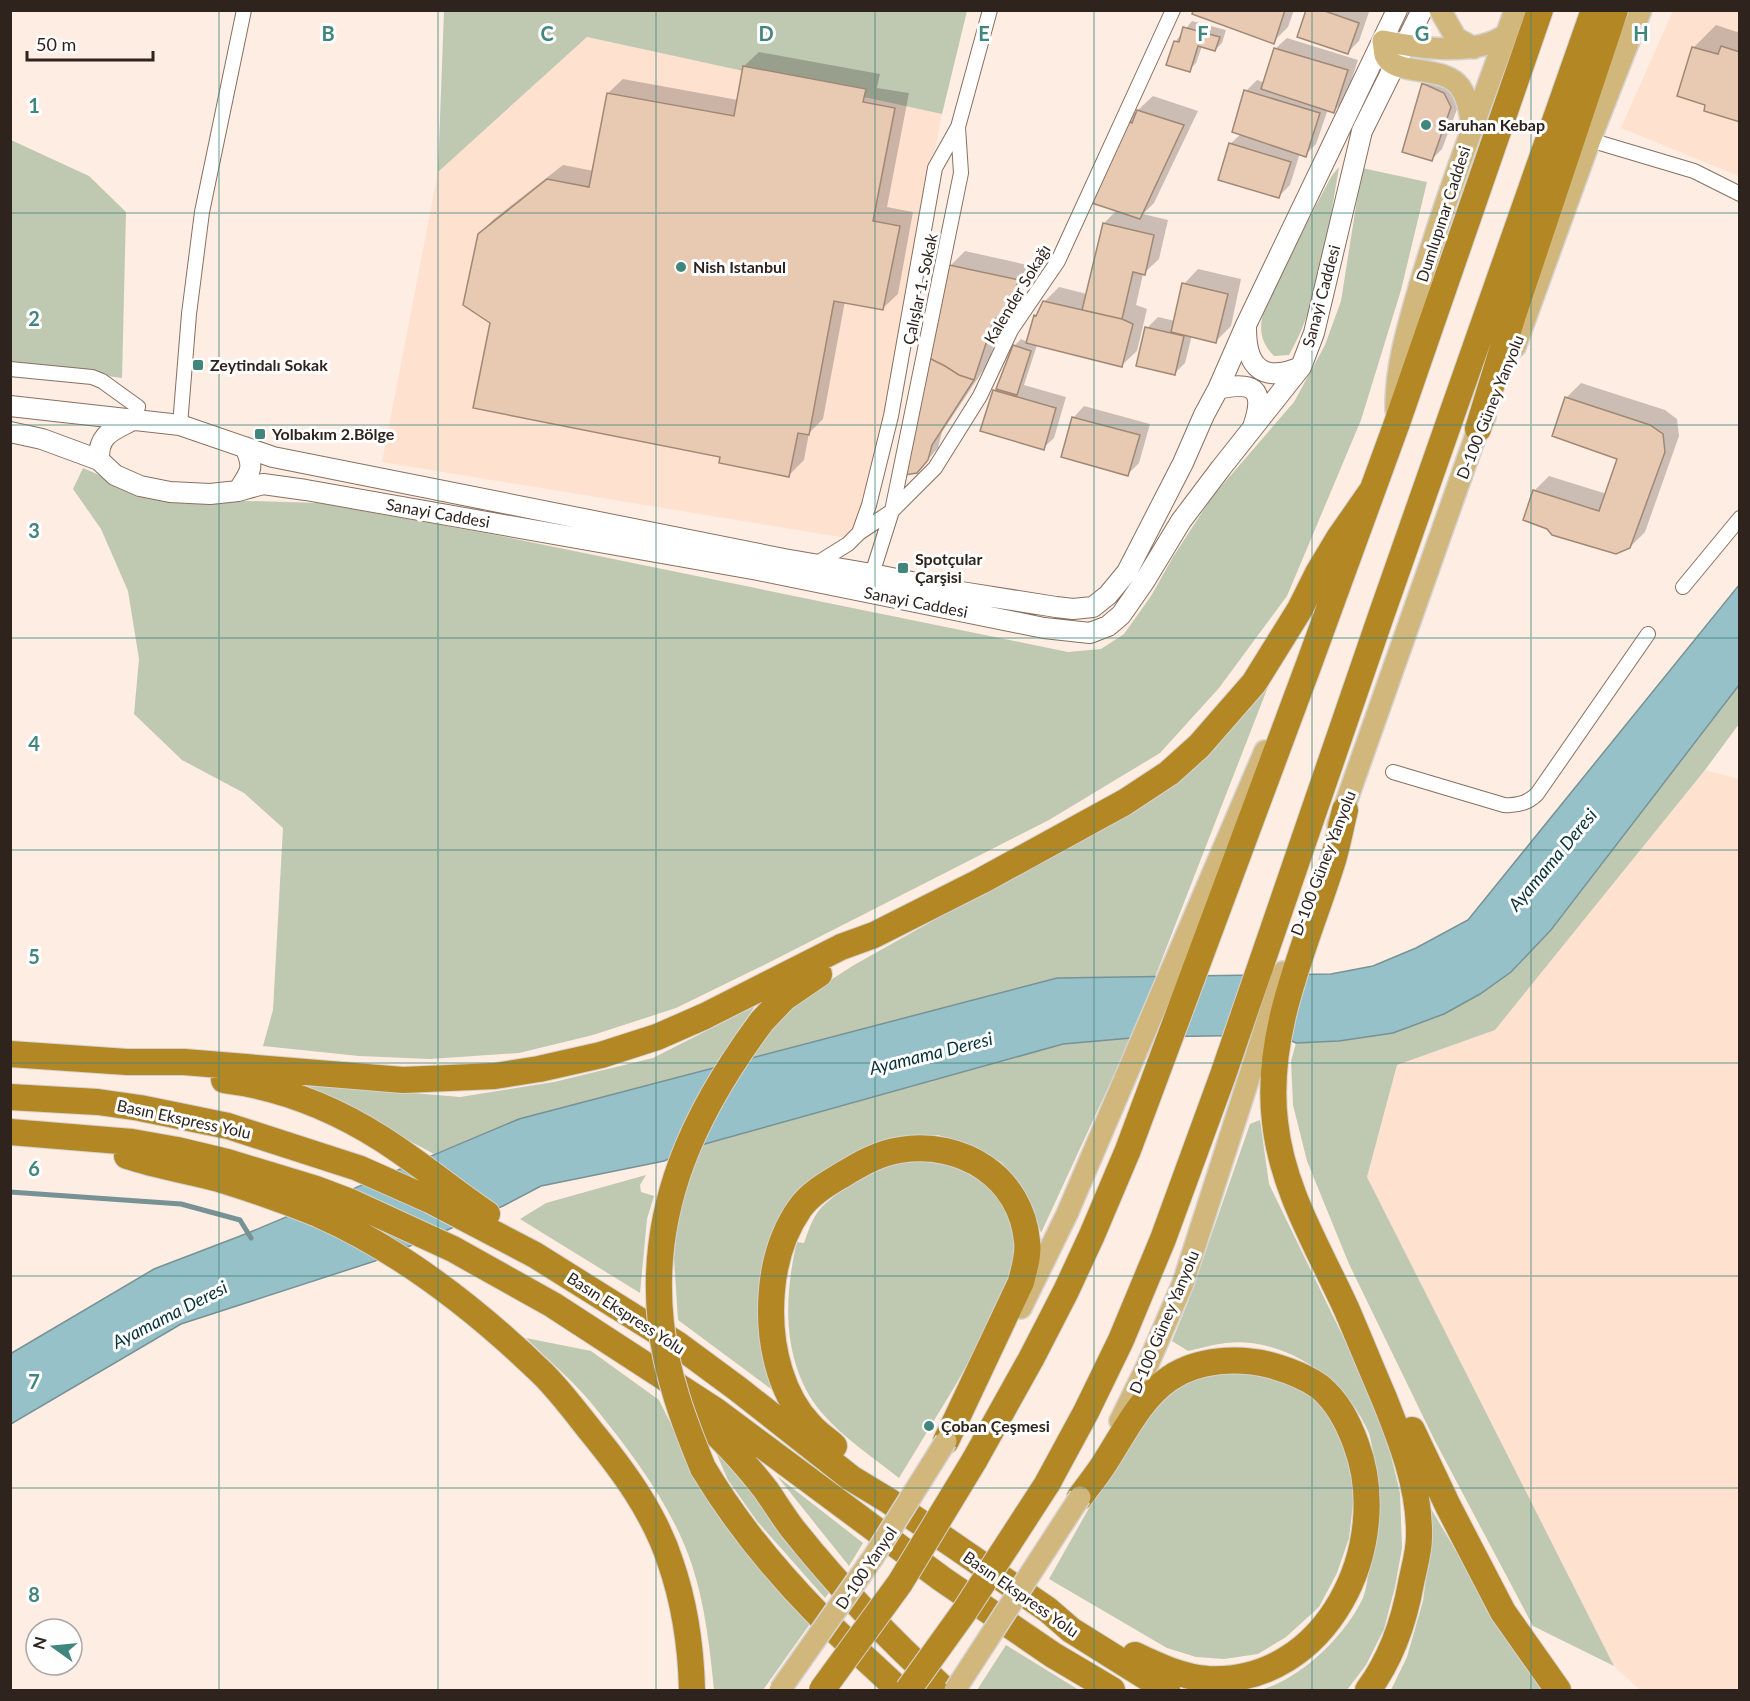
<svg xmlns="http://www.w3.org/2000/svg" width="1750" height="1701" font-family="Lato,sans-serif">
  <style>
    .built { fill: #fee1cf }
    .green { fill: #bfc8b1 }
    .water { fill: #96c1c9; stroke: #779295; stroke-width: 1.5 }
    .shadow { fill: #0003 }
    .lines { fill: none; stroke-linecap: round; stroke-linejoin: round }
    .stream { stroke: #779295; stroke-width: 5 }
    .building { fill: #e8cab3; stroke: #a08875; stroke-width: 1.5 }
    .street-casing { stroke: #897060; stroke-width: 16 }
    .secondary-casing { stroke: #897060; stroke-width: 22 }
    .primary-casing { stroke: #d5d3d2; stroke-width: 24 }
    .highway-casing { stroke: #d5d3d2; stroke-width: 28 }
    .street { stroke: #fff; stroke-width: 14 }
    .secondary { stroke: #fff; stroke-width: 20 }
    .primary { stroke: #d1b77c; stroke-width: 21 }
    .highway { stroke: #b28724; stroke-width: 26 }
    .primary-bridge-casing { stroke: #d5d3d2; stroke-width: 24; stroke-linecap: butt }
    .highway-bridge-casing { stroke: #d5d3d2; stroke-width: 28; stroke-linecap: butt }
    .primary-bridge { stroke: #d1b77c; stroke-width: 21 }
    .highway-bridge { stroke: #b28724; stroke-width: 26 }
    .grid { fill: none; stroke: #41867c; stroke-width: 1.5; stroke-opacity: 0.55 }
    .poi-dot { fill: #41867c; stroke: #fefefe; stroke-width: 2 }
    .labels { text-anchor: middle; stroke-width: 6; stroke-linejoin: round; paint-order: stroke }
    .poi-label { font-size: 16px; font-weight: bold; fill: #2e231d; stroke: #fefefe; text-anchor: start }
    .street-label { font-size: 16px; fill: #2e231d; stroke: #fefefe }
    .water-label { font-size: 18px; font-style: italic; fill: #073238; stroke: #fefefe }
    .grid-label { font-size: 20px; text-anchor: middle; font-weight: bold; fill: #41867c; stroke: #fefefe; stroke-width: 6; stroke-linejoin: round; paint-order: stroke }
  </style>
  <rect width="100%" height="100%" fill="#feede2"/>
  <path class="built" d="M1673 11H1739V176L1621 128Z
    M587 37 942 114 859 540 382 462 438 172Z
    M1705 770 1739 779V1690H1640L1614 1666 1367 1177 1397 1065 1495 1030Z"/>
  <path class="green" d="M444 11H967L942 114 587 37 438 172Z
    M11 140 89 176 126 212 122 378 11 363Z
    M1339 167C1328 230 1321 299 1289 355L1274 356C1254 336 1261 317 1270 293L1331 177Z
    M1362 168 1427 182 1401 290 1361 420 1287 596 1219 688 1160 753 1049 820 772 961 676 1008 593 1035 519 1053 430 1059 359 1056 263 1046 273 1010 283 828 244 793 182 760 134 714 139 659 128 591 101 529 73 489 83 468 136 491 181 499 319 503 496 535 1068 652 1101 649 1124 634 1151 596 1173 557 1212 497 1294 402 1325 345 1341 301Z
    M1273 674 1155 977 1057 978 747 1059 766 1033 798 1001 854 965 1175 785 1228 733Z
    M1739 685V724L1705 770 1495 1030 1397 1065 1367 1177 1614 1666 1533 1626 1434 1439 1349 1264 1307 1161 1293 1105 1291 1061 1296 1043 1339 1041 1444 1014 1480 994 1511 972 1552 930Z
    M755 1006 713 1068 519 1119 434 1154 361 1115 308 1089 307 1084 460 1097 554 1082 653 1058Z
    M1131 1038 1041 1233 1031 1203 1015 1178 1001 1162 969 1146 938 1135 901 1136 851 1155 811 1183 779 1218 761 1273V1335L771 1389 678 1320 674 1258 679 1204 701 1145 1063 1044Z
    M1260 1120 1269 1184 1364 1380 1385 1431 1400 1493 1402 1548 1395 1587 1384 1629 1366 1665 1347 1690H1260C1301 1679 1345 1636 1363 1598 1366 1590 1367 1580 1369 1572 1378 1533 1382 1494 1374 1455 1372 1448 1371 1439 1369 1433 1349 1386 1301 1349 1251 1343 1229 1340 1209 1346 1188 1351L1172 1341 1188 1302 1250 1124Z
    M916 1161H931L963 1168 1002 1193 1021 1244 1004 1298 955 1386 899 1478C874 1458 842 1437 822 1413 782 1366 783 1299 797 1242L804 1243C808 1232 811 1222 817 1213 831 1193 874 1171 897 1163 903 1161 910 1161 916 1161Z
    M646 1175 640 1185 641 1192 654 1196 647 1219 640 1293 520 1219 546 1203Z
    M526 1338 591 1351 659 1400 702 1487 812 1621 763 1690H714C710 1649 705 1605 692 1565 673 1508 634 1456 597 1410 577 1384 550 1362 526 1338Z
    M1222 1371H1250L1307 1390 1323 1406 1338 1428 1348 1458 1354 1496 1349 1538 1337 1573 1319 1607 1286 1637 1258 1654 1224 1659 1196 1657 1167 1648 1049 1579 1133 1430 1166 1394 1191 1380Z
    M714 1448 831 1590 825 1598 757 1521 728 1480Z
    M777 1476 863 1543 849 1566Z
    M1427 1502 1509 1641 1542 1690H1391L1407 1657 1423 1601 1431 1541Z
    M1006 1645 1079 1690H977Z"/>
  <path class="water" d="M1739 585V685L1551 930 1511 972 1480 994 1444 1014 1393 1033 1339 1041 1296 1043 1279 1035 1143 1037 1063 1044 701 1145 664 1161 541 1186 503 1206 375 1261 181 1324 11 1424 10 1354 154 1269 248 1233 519 1119 1057 978 1331 974 1373 966 1416 948 1468 920Z"/>
  <path class="shadow" d="M1195 10H1294L1288 27 1273 42Z
    M1308 10H1364L1369 12 1359 41 1348 52Z
    M1192 21 1226 30 1222 43 1215 50 1202 46 1196 63 1189 70 1175 42Z
    M1716 25 1737 32 1740 29V120L1707 104 1694 47Z
    M1287 38 1358 60 1345 100 1334 111 1328 109 1316 144 1305 155 1300 153 1290 185 1279 196 1230 144 1241 134 1246 91 1257 80 1265 83 1276 48Z
    M759 52 880 74 877 88 909 93 887 207 913 212 898 294 883 308 845 301 823 419 809 433 804 460 789 475 722 456 492 322 479 234 494 219 563 165 594 171 608 93 623 79 738 100 744 66Z
    M1434 73 1462 96 1442 149 1431 160 1423 84Z
    M1153 96 1198 111 1154 203 1143 214 1168 220 1159 259 1143 274 1136 305 1147 309 1137 351 1122 365 1037 345 1024 385 1066 397 1054 438 1043 448 995 391 999 387 1014 346 1021 339 1028 342 1035 316 1040 311 1044 302 1059 287 1087 294 1104 223 1117 210 1126 121Z
    M965 251 1032 266 1017 299 1006 311 988 363 942 432 938 448 917 472 950 266Z
    M1198 269 1241 279 1231 326 1216 341 1192 335 1185 363 1174 374 1147 328 1158 317 1175 321 1184 284Z
    M1581 383 1665 410 1677 419 1679 436 1645 532 1630 547 1534 491 1549 476 1607 494 1619 458 1566 398Z
    M1084 406 1150 424 1139 463 1128 474 1062 456 1074 417Z"/>
  <g class="lines">
    <path class="stream" d="M10 1192 181 1204 240 1220 251 1238"/>
  </g>
  <path class="building" d="M1193 10H1285L1274 44 1192 14Z
    M1306 10H1322L1359 23 1348 54 1297 37Z
    M1183 27 1220 37 1215 51 1198 46 1190 72 1166 65 1174 41 1179 42Z
    M1721 46 1740 52V122L1704 111 1705 105 1677 96 1692 47 1718 54Z
    M1274 48 1348 70 1334 113 1261 89Z
    M743 66 866 89 863 102 895 108 873 221 900 226 883 310 834 301 809 435 798 433 789 477 719 463 720 457 473 408 490 323 463 305 478 234 547 179 589 187 607 93 734 116Z
    M1422 83 1444 93 1451 107 1432 161 1402 152Z
    M1244 90 1320 113 1306 157 1232 132Z
    M1137 110 1184 125 1140 219 1089 202 1124 120 1132 123Z
    M1229 143 1291 162 1279 198 1218 180Z
    M1103 223 1154 235 1145 275 1133 272 1122 319 1082 310Z
    M949 265 1019 280 1003 316 994 319 974 380 959 375 945 366 929 358Z
    M1182 283 1228 294 1216 343 1171 332Z
    M1043 301 1122 319 1133 324 1122 367 1026 343 1034 315 1036 316Z
    M1145 327 1184 336 1175 375 1136 366Z
    M1013 345 1031 351 1017 395 996 389Z
    M929 358 945 366 959 375 974 380 932 445 928 460 917 473 904 475Z
    M993 390 1056 408 1044 450 980 431Z
    M1565 397 1650 425 1663 434 1665 452 1630 548 1616 554 1552 535 1547 529 1523 520 1533 490 1599 511 1617 459 1552 436Z
    M1072 417 1140 435 1128 476 1061 457Z"/>
  <g class="lines">
    <g class="street-casing">
      <path id="street" d="M1590 140 1694 171 1740 194
        M10 369 92 377 102 381 138 407 133 420
        M180 425 189 314 202 212 244 10
        M859 533 892 511 935 468 980 396 1011 330 1058 261 1173 10
        M816 564 848 544 859 533 869 505 891 416 935 168 958 127
        M872 574 892 511 961 173 958 127 990 10
        M1683 587 1740 518
        M1393 772 1504 805C1518 806 1528 803 1537 794L1648 634"/>
    </g>
    <g class="secondary-casing">
      <path id="secondary" d="M1246 328C1246 368 1263 383 1301 367
        M1218 389C1252 381 1266 388 1254 424
        M10 406 180 425 273 457 784 559 872 574 961 592 1056 607 1073 609 1093 607 1108 595 1127 572 1183 463 1204 415 1218 389 1246 325 1397 10
        M10 432 42 439 99 460 115 475 140 486 170 492 210 494 238 491 263 484 306 490 758 570 1044 628 1090 633 1108 626 1121 615 1144 582 1181 521 1221 468 1301 367 1314 333 1362 131 1422 10
        M99 460C98 434 112 431 133 420
        M238 491C250 472 255 469 245 447"/>
    </g>
    <g class="primary-casing">
      <path id="primary" d="M1440 10 1456 38 1474 48
        M1472 127C1470 113 1468 98 1460 87 1444 64 1394 77 1385 55 1384 51 1384 45 1383 41 1419 48 1476 57 1507 34
        M1515 347 1590 140 1641 10
        M1396 410C1395 367 1409 323 1421 281 1448 189 1483 101 1515 10
        M1338 825 1478 429 1485 417
        M1021 1308 1067 1214 1265 751
        M1120 1421 1148 1364 1183 1283 1283 972"/>
    </g>
    <g class="highway-casing">
      <path id="highway" d="M1478 429 1512 318 1615 10
        M1345 810C1341 826 1338 843 1333 860 1307 944 1264 1031 1275 1122 1282 1189 1318 1247 1346 1308 1359 1338 1371 1368 1384 1398 1402 1443 1420 1488 1419 1537 1419 1552 1414 1568 1411 1583 1404 1622 1391 1659 1368 1690
        M762 1021 784 998 819 974
        M10 1054 127 1062H184L403 1080 495 1076 539 1069 601 1055 657 1037 705 1016 841 947 874 935 981 881 1125 802 1169 773 1199 746 1254 683 1300 609 1318 573 1339 538 1371 492
        M224 1080C280 1087 335 1109 382 1139 418 1162 452 1190 487 1214
        M10 1097 98 1102 140 1108 228 1126 358 1168 430 1200 535 1255 677 1344 738 1389 851 1478 889 1501 1048 1610 1071 1630 1167 1690
        M10 1132 132 1142 177 1150 227 1162 316 1189 353 1203 453 1249 553 1305 716 1411 942 1579 1053 1655 1112 1690
        M127 1156C157 1166 189 1171 219 1179 252 1189 286 1201 318 1214 402 1251 477 1310 543 1374 560 1391 575 1411 590 1430 622 1469 654 1512 670 1561 684 1601 691 1648 692 1690
        M694 1414C721 1436 745 1463 766 1490 775 1503 783 1516 792 1528 838 1586 890 1640 945 1690
        M1412 1430 1448 1506 1503 1612 1558 1690
        M834 1446C826 1439 817 1433 810 1425 782 1396 771 1350 771 1312 771 1276 779 1238 800 1208 811 1193 827 1184 842 1175 860 1164 879 1153 900 1150 962 1140 1021 1177 1027 1241 1029 1255 1024 1269 1021 1282L946 1441
        M974 1461 1031 1359 1066 1291 1092 1235 1128 1150 1309 664 1397 423 1540 10
        M703 1468C734 1520 773 1568 816 1612 843 1639 872 1664 899 1690
        M1047 1484 1086 1412 1121 1340 1163 1239 1223 1075 1381 616 1594 10
        M1080 1497C1088 1486 1097 1475 1104 1464 1123 1435 1140 1398 1170 1378 1198 1359 1238 1357 1270 1365 1288 1370 1305 1376 1320 1387 1338 1402 1348 1422 1356 1444 1394 1545 1327 1685 1208 1679 1182 1677 1158 1666 1135 1655"/>
    </g>
    <use href="#street" class="street"/>
    <use href="#secondary" class="secondary"/>
    <use href="#primary" class="primary"/>
    <use href="#highway" class="highway"/>
    <g class="primary-bridge-casing">
      <path id="primary-bridge" d="M780 1690 874 1556 946 1441
        M955 1690 1080 1497"/>
    </g>
    <g class="highway-bridge-casing">
      <path id="highway-bridge" d="M703 1468C684 1422 666 1374 661 1324 648 1208 695 1111 762 1021
        M822 1690 900 1583 974 1461
        M908 1690 964 1612 1047 1484"/>
    </g>
    <use href="#primary-bridge" class="primary-bridge"/>
    <use href="#highway-bridge" class="highway-bridge"/>
  </g>
  <path class="grid" d="M219 10V1690M438 10V1690M656 10V1690M875 10V1690M1094 10V1690M1312 10V1690M1531 10V1690M10 213H1740M10 425H1740M10 638H1740M10 850H1740M10 1063H1740M10 1276H1740M10 1488H1740"/>
  <g class="poi-dot">
    <circle cx="1426" cy="125" r="6"/>
    <circle cx="681" cy="267" r="6"/>
    <rect x="192" y="359" width="12" height="12" rx="3"/>
    <rect x="254" y="428" width="12" height="12" rx="3"/>
    <rect x="897" y="562" width="12" height="12" rx="3"/>
    <circle cx="929" cy="1426" r="6"/>
  </g>
  <g class="labels">
    <g class="poi-label">
      <text x="1438" y="131">Saruhan Kebap</text>
      <text x="693" y="273">Nish Istanbul</text>
      <text x="210" y="371">Zeytindalı Sokak</text>
      <text x="272" y="440">Yolbakım 2.Bölge</text>
      <text x="915" y="565">Spotçular<tspan x="915" dy="18">Çarşisi</tspan></text>
      <text x="941" y="1432">Çoban Çeşmesi</text>
    </g>
    <g class="street-label">
      <text transform="translate(1443 214) rotate(-72)" y="6">Dumlupınar Caddesi</text>
      <text transform="translate(920 289) rotate(-78)" y="6">Çalışlar 1. Sokak</text>
      <text transform="translate(1017 294) rotate(-59)" y="6">Kalender Sokağı</text>
      <text transform="translate(1321 296) rotate(-75)" y="6">Sanayi Caddesi</text>
      <text transform="translate(1490 407) rotate(-68)" y="6">D-100 Güney Yanyolu</text>
      <text transform="translate(438 513) rotate(10)" y="6">Sanayi Caddesi</text>
      <text transform="translate(916 602) rotate(11)" y="6">Sanayi Caddesi</text>
      <text transform="translate(1323 863) rotate(-69)" y="6">D-100 Güney Yanyolu</text>
      <text transform="translate(184 1119) rotate(12)" y="6">Basın Ekspress Yolu</text>
      <text transform="translate(626 1313) rotate(33)" y="6">Basın Ekspress Yolu</text>
      <text transform="translate(1164 1322) rotate(-67)" y="6">D-100 Güney Yanyolu</text>
      <text transform="translate(866 1568) rotate(-56)" y="6">D-100 Yanyol</text>
      <text transform="translate(1021 1594) rotate(35)" y="6">Basın Ekspress Yolu</text>
    </g>
    <g class="water-label">
      <text transform="translate(1553 860) rotate(-50)" y="6">Ayamama Deresi</text>
      <text transform="translate(931 1054) rotate(-14)" y="6">Ayamama Deresi</text>
      <text transform="translate(170 1315) rotate(-27)" y="6">Ayamama Deresi</text>
    </g>
  </g>
  <g class="grid-label">
    <text x="328" y="41">B</text>
    <text x="547" y="41">C</text>
    <text x="766" y="41">D</text>
    <text x="984" y="41">E</text>
    <text x="1203" y="41">F</text>
    <text x="1422" y="41">G</text>
    <text x="1641" y="41">H</text>
    <text x="34" y="113">1</text>
    <text x="34" y="326">2</text>
    <text x="34" y="538">3</text>
    <text x="34" y="751">4</text>
    <text x="34" y="964">5</text>
    <text x="34" y="1176">6</text>
    <text x="34" y="1389">7</text>
    <text x="34" y="1602">8</text>
  </g>
  <rect width="1750" height="1701" fill="none" stroke="#2e231d" stroke-width="24"/>
  <g transform="translate(54 1647) rotate(285)"><circle r="28" fill="#fefefe" stroke="#aba6a4" stroke-width="1.5"/>
  <path d="M0-4.5L10 22L0 15L-10 22Z" fill="#41867c"/>
  <text y="-9" font-size="16" font-weight="bold" text-anchor="middle" fill="#2e231d">N</text>
  </g>
  <path d="M27 51v9h126v-9" fill="none" stroke="#2e231d" stroke-width="3"/>
  <text x="36" y="51" font-size="18" fill="#2e231d" stroke="#fefefe" stroke-width="4.5" paint-order="stroke">50 m</text>
</svg>
